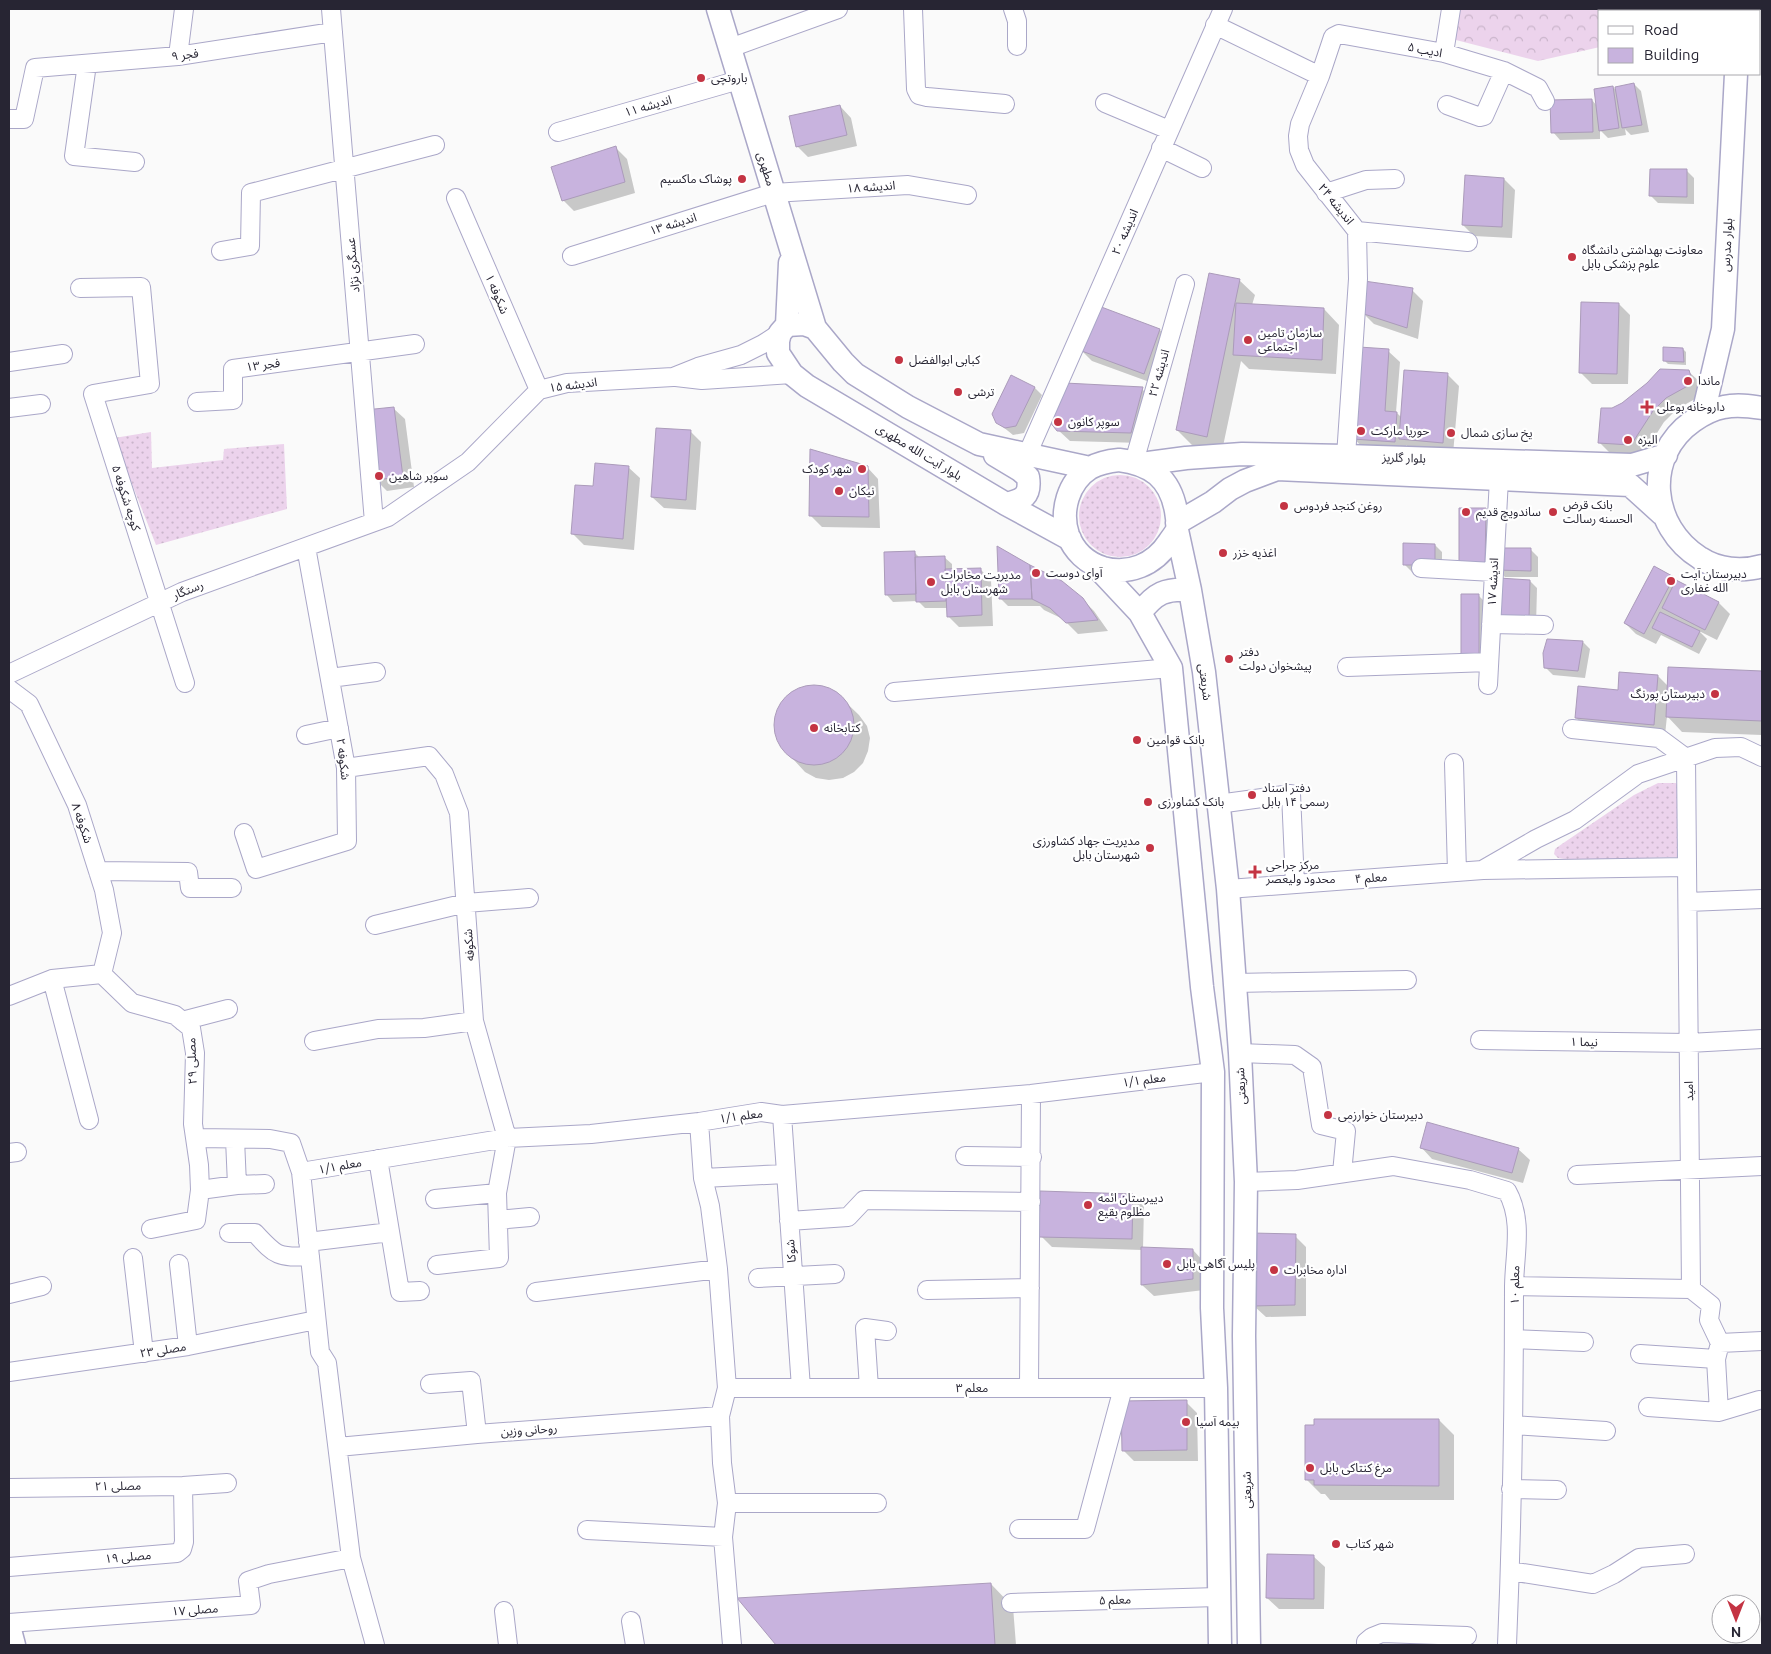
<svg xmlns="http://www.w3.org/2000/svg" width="1771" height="1654" font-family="Ubuntu,'Noto Sans Arabic',sans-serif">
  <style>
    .grass { fill: url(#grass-dots) }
    .forest { fill: url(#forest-crowns) }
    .shadow { fill: #0003 }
    .building { fill: #c8b3de; stroke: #ab9bba }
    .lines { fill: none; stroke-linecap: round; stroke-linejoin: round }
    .minor-casing { stroke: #aaa7c8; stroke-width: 20 }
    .major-casing { stroke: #aaa7c8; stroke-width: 25 }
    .minor { stroke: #fff; stroke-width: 18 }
    .major { stroke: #fff; stroke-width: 22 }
    .poi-dot { fill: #c43443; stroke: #fff; stroke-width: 2 }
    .labels { text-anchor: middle; stroke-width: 4.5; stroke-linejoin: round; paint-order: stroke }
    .street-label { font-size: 12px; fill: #272533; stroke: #fff }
    .poi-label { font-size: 12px; fill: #272533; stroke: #fff; text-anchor: start }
  </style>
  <defs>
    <pattern id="grass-dots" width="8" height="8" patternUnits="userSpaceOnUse" patternTransform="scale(1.25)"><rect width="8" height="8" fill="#ecd3ec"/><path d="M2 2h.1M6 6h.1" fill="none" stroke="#cab5cb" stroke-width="1.8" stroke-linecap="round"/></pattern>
    <pattern id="forest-crowns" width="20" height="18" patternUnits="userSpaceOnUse" patternTransform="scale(1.25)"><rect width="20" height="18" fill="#ecd3ec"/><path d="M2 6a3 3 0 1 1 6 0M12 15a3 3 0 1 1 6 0" fill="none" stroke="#cab5cb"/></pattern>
  </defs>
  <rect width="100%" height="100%" fill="#fafafa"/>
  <path class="grass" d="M151 432 152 468 223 460 224 449 284 444 287 509 156 545 114 438Z
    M1079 516a41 41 0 1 1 82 0a41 41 0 1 1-82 0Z
    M1658 783H1676L1680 791 1677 857 1572 860 1558 858 1554 854 1555 849 1559 846 1634 795Z"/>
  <path class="forest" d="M1460 9H1623V11H1600V47L1538 61 1452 39Z"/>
  <path class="shadow" d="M1634 84 1641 91 1649 132 1631 135 1625 129 1626 135 1608 138 1600 130V139L1560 140 1553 132 1592 100 1597 106 1613 87 1617 91Z
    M840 106 851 118 857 146 808 157 797 146Z
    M616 148 627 159 635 193 574 211 563 200Z
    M1687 171 1694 178V204L1658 203 1651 196Z
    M1504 179 1515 190 1512 238 1474 236 1463 225Z
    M1239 280 1255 295 1252 305 1324 309 1339 325 1336 374 1249 369 1241 361 1222 451 1192 445 1177 430Z
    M1412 290 1423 301 1418 339 1374 324 1363 313Z
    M1619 304 1630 315 1628 384H1592L1580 372Z
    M1097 307 1160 330 1171 342 1155 384 1092 361 1081 350Z
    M1683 349 1686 352V365L1668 364 1665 361Z
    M1388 351 1400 362 1396 412 1402 418 1447 374 1459 386 1453 454 1411 450 1406 445V452L1366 450 1354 439Z
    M1688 371 1700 382 1704 394 1677 409 1664 422 1643 455 1611 454 1599 442Z
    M1012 377 1035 388 1042 395 1024 433 1013 435 997 422Z
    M1142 389 1153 400 1142 443 1070 441 1058 430Z
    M393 408 405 419 414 487 387 491 376 480Z
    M690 431 701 442 696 510 664 508 652 497Z
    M628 467 640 478 634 550 584 545 573 534Z
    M867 467 878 479 880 528 822 527 810 515Z
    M1485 509 1496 520V549H1530L1538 557V577H1505L1496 568 1460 567Z
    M1435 545 1442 552V572H1412L1404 564Z
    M915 553 920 558 944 557 952 564V570L980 569 991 580 993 626 959 627 948 616V608H925L918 601 893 602 886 594Z
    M1674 578 1678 582 1719 603 1730 614 1717 640 1699 631 1707 639 1699 654 1661 635 1656 644 1636 634 1625 623Z
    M1500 580 1530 581 1537 588 1536 626Z
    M1479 596 1486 603V667L1462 660Z
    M1000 598 1082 599 1094 611 1108 631 1078 634 1063 619 1044 610 1040 606H1008Z
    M1583 642 1590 649 1585 678 1553 675 1545 667Z
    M1669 669 1762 673V735L1682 732 1667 716 1665 735 1588 729 1576 718 1619 691 1658 676 1669 687Z
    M808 686H821L834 691 859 715 867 726 870 738 868 751 863 763 854 772 843 778 829 780 816 778 805 772 781 746 776 734 775 721 778 708 786 698 796 690Z
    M1421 1147 1518 1149 1530 1160 1523 1183 1432 1159Z
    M1133 1195 1144 1206 1143 1249 1193 1250 1204 1262V1290L1154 1296 1142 1285V1250L1052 1247 1041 1236Z
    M1295 1236 1306 1247V1316L1266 1317 1254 1306Z
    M1186 1402 1197 1413 1198 1461H1134L1123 1450Z
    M1439 1420 1454 1435V1500H1330L1325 1494H1321L1306 1479Z
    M1313 1556 1325 1567 1324 1609H1279L1267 1598Z
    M991 1584 1013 1607 1016 1645H778L739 1599Z"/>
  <path class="building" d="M1634 83 1642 125 1622 128 1615 87Z
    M1613 86 1619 128 1599 131 1594 89Z
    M1592 99 1593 132 1551 133 1550 100Z
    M840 105 847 135 796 147 789 116Z
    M616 146 625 182 562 201 551 167Z
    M1650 169H1687V197L1649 196Z
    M1465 175 1504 178 1502 227 1462 225Z
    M1209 273 1240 279 1207 437 1176 430Z
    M1364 281 1413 288 1407 328 1361 313Z
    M1581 302 1619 303 1617 374 1579 373Z
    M1236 303 1324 308 1322 360 1233 355Z
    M1096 305 1160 329 1144 374 1079 350Z
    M1359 347 1389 349 1385 411 1397 412 1395 442 1353 439Z
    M1663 347 1683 348 1684 362 1663 361Z
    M1660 369 1689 370 1693 383 1666 398 1653 411 1631 445 1598 443 1601 408H1612L1622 403 1647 383Z
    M1404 370 1448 373 1443 443 1399 439Z
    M1011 375 1035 387 1016 426 1005 428 996 423 992 414Z
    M1065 383 1143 387 1131 433 1057 431 1050 422Z
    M394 407 403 477 374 480 365 410Z
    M656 428 691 430 686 500 651 497Z
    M810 449 868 466 869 517 809 516Z
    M595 463 629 466 623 539 571 534 575 485 593 486Z
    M1459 508H1486L1485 568 1459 567Z
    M1403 543 1435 544V565H1403Z
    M997 546 1030 565 1032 599H999Z
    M1497 548H1531V571L1497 570Z
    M915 551 916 594 885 595 884 552Z
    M945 556 946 601 916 602 915 557Z
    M1030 565 1062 581 1083 598 1098 620 1066 623 1050 608 1032 599Z
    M1654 566 1674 577 1644 634 1624 623Z
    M981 568 982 615 947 617 945 569Z
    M1499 578 1530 580 1529 619 1498 618Z
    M1676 580 1719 602 1705 630 1662 608Z
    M1461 594H1479V660H1461Z
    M1660 612 1700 631 1692 647 1652 628Z
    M1547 639 1583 641 1578 671 1544 668 1543 653Z
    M1668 667 1762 671V721L1666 717Z
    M1619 672 1658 675 1654 725 1575 718 1578 686 1618 690Z
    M774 725a40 40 0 1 1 80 0a40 40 0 1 1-80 0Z
    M1427 1122 1519 1148 1512 1173 1420 1148Z
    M1040 1191 1133 1194 1132 1239 1039 1237Z
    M1252 1233 1296 1234 1295 1305 1253 1306Z
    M1141 1247 1193 1249V1279L1141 1285Z
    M1187 1400V1450L1122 1451 1121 1401Z
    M1314 1419H1439V1486L1314 1485V1480H1305V1425H1314Z
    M1267 1554 1314 1555V1599L1266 1598Z
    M991 1583 995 1645H776L737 1598Z"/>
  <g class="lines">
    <g class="minor-casing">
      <path id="minor" d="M331 9 374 522
        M913 9 916 89 919 95 927 97 1005 104
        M1013 9 1017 21V46
        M1215 25 1320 76 1300 124 1298 136 1299 150 1305 165 1357 231 1358 279 1346 456
        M730 48 838 9
        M1444 53 1451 9
        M178 56 184 9
        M87 64 74 156 135 162
        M1320 76 1333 37 1339 34 1444 53 1504 71 1538 88 1545 101
        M1105 103 1169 130
        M1447 105 1480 117 1484 116 1504 71
        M9 119H24L35 68 178 56 333 32
        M558 132 739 80
        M1161 148 1202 168
        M1326 193 1366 180 1395 179
        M456 198 539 390
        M1357 231 1468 242
        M221 251 250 246 251 193 435 145
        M572 256 773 193 908 185 967 195
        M80 288 141 287 150 384 93 394 185 683
        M9 362 63 354
        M676 377 702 380 792 374
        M197 402 233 400V369L415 344
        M9 408 41 404
        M1027 455 1223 9
        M1134 462 1185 284
        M1421 568 1493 572
        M1491 624 1544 625
        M1347 667 1489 662
        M9 674 182 592 388 517 468 462 539 390 567 383 673 377 698 367 741 355 763 344 780 333
        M330 678 376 672
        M1488 685 1499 479
        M9 689 29 704 77 805 104 890 112 933 102 974
        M894 692 1171 668
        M1572 729 1659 738 1686 758
        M306 735 339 728
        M1686 758 1691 1289
        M1454 763 1457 872
        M346 768 429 756 444 774 459 813 474 1021 507 1138 497 1193 499 1258 437 1265
        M1218 804 1291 794 1295 884
        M244 833 256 869 347 841 346 768 306 547
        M1484 869 1536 839 1575 820 1638 774 1715 748 1741 747 1762 757
        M98 871 188 872 190 888H232
        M1228 889 1483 870 1687 867
        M1688 902 1762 899
        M375 925 466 903 529 898
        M52 979 89 1120
        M1235 983 1407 980
        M9 996 52 979 102 974 132 1003 175 1015 191 1028 195 1053 193 1124 199 1165 200 1190 196 1220 151 1229
        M182 1021 228 1009
        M1480 1040 1689 1043 1762 1039
        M314 1041 378 1029 424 1028 474 1021
        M1240 1053 1295 1055 1312 1067 1321 1125 1346 1131 1342 1173
        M782 1115 801 1388
        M699 1122 703 1178 710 1206 718 1269 727 1388 720 1416 722 1463 727 1503 723 1537 732 1645
        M195 1138 270 1139 291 1143 301 1172 320 1352 327 1363 351 1558 375 1645
        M235 1139 237 1185
        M9 1153 17 1152
        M965 1156 1032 1157
        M378 1159 400 1292 420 1291
        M301 1172 507 1138 591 1134 699 1122 761 1112 782 1115 1031 1094 1213 1072
        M1577 1175 1762 1166
        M703 1178 785 1174
        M1246 1182 1297 1180 1393 1166 1470 1180 1507 1191C1524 1221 1514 1256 1514 1288 1514 1407 1512 1526 1507 1645
        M200 1190 237 1185 265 1184
        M435 1199 497 1193
        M498 1220 530 1217
        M789 1221 848 1217 864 1200 1031 1202
        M229 1233H255C276 1256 278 1258 310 1256
        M308 1242 390 1232
        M133 1258 144 1353
        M179 1264 188 1346
        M758 1278 835 1274
        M1514 1286 1691 1289
        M1691 1289 1711 1305 1709 1320 1720 1343 1716 1359 1719 1412
        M927 1290 1030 1288
        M536 1292 718 1269
        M9 1294 42 1286
        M1515 1339 1584 1342
        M1720 1343 1762 1341
        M1640 1354 1716 1359
        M9 1372 188 1346 316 1320
        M430 1384 471 1381 477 1434
        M727 1388H1216
        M869 1388 865 1328 887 1331
        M1029 1388 1031 1094
        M1648 1407 1719 1412 1759 1400
        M1513 1425 1606 1431
        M338 1447 477 1434 720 1416
        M9 1488 183 1486 227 1483
        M1511 1489 1557 1490
        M727 1503H877
        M1019 1529H1085L1123 1388
        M587 1530 723 1537
        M9 1567 177 1553 182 1549 184 1542 183 1486
        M1510 1571 1593 1584 1614 1574 1639 1558 1685 1554
        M1011 1603 1218 1597
        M504 1611 508 1645
        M631 1621 635 1645
        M9 1623 251 1605 248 1581 269 1574 351 1558
        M1366 1645V1642L1372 1637 1382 1633 1467 1636"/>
    </g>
    <g class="major-casing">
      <path id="major" d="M718 9 815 328
        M1740 11V9
        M787 325 790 263
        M1762 408C1750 406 1737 404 1724 407 1713 409 1703 414 1693 421 1643 456 1650 527 1700 558 1718 570 1742 572 1762 566
        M1703 414 1723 329 1736 74
        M995 455 1020 470 1028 477C1031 496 1023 500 1006 504
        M1119 460C1151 464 1170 478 1176 511 1177 517 1178 524 1177 530 1175 534 1171 539 1169 542 1154 565 1129 575 1103 568 1087 563 1074 551 1068 535 1060 511 1068 482 1090 468 1099 463 1109 461 1119 460Z
        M1141 464 1186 458 1242 454 1346 456 1632 465 1666 455
        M1177 523 1213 502 1230 489 1245 481 1277 469 1630 485 1662 514
        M1177 530 1190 590 1204 672 1228 889 1240 1053 1246 1182 1244 1336 1249 1645
        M1070 539 1006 504 807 386 792 374 778 353V341L780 333 787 325 804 324 815 328 843 362 855 374 908 407 979 444 1090 468
        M1096 566 1140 613 1171 668 1202 987 1213 1072 1212 1308 1216 1388 1220 1645
        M1140 613C1155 593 1166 588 1190 590
        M9 1626 14 1645"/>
    </g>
    <use href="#minor" class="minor"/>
    <use href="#major" class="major"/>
  </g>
  <g class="poi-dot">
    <circle cx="701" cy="78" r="5"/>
    <circle cx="742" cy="179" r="5"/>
    <circle cx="1572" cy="257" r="5"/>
    <circle cx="1248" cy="340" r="5"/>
    <circle cx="899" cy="360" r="5"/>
    <circle cx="1688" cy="381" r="5"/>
    <circle cx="958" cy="392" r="5"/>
    <path d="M1644.5 399.5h5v5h5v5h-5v5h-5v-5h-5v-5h5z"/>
    <circle cx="1058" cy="422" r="5"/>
    <circle cx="1361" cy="431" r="5"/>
    <circle cx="1451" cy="433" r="5"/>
    <circle cx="1628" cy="440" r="5"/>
    <circle cx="862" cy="469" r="5"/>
    <circle cx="379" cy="476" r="5"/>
    <circle cx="839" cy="491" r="5"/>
    <circle cx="1284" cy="506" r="5"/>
    <circle cx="1466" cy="512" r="5"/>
    <circle cx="1553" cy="512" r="5"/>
    <circle cx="1223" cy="553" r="5"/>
    <circle cx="1036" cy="573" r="5"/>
    <circle cx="1671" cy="581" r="5"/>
    <circle cx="931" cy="582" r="5"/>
    <circle cx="1229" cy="659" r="5"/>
    <circle cx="1715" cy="694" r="5"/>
    <circle cx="814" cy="728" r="5"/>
    <circle cx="1137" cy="740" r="5"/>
    <circle cx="1252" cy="795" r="5"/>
    <circle cx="1148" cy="802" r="5"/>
    <circle cx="1150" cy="848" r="5"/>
    <path d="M1252.5 864.5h5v5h5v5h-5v5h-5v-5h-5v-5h5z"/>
    <circle cx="1328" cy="1115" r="5"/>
    <circle cx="1088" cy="1205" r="5"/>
    <circle cx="1167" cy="1264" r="5"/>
    <circle cx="1274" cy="1270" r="5"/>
    <circle cx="1186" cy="1422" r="5"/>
    <circle cx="1310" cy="1468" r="5"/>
    <circle cx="1336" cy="1544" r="5"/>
  </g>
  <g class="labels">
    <g class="street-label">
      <text transform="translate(1425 50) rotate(11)" y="4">ادیب ۵</text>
      <text transform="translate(185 55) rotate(-8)" y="4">فجر ۹</text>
      <text transform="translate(648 106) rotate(-16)" y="4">اندیشه ۱۱</text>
      <text transform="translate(766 169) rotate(73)" y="4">مطهری</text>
      <text transform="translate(871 187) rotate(-4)" y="4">اندیشه ۱۸</text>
      <text transform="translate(1336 204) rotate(51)" y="4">اندیشه ۲۴</text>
      <text transform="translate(673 224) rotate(-17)" y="4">اندیشه ١٣</text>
      <text transform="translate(1125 232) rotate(-66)" y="4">اندیشه ۲۰</text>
      <text transform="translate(1727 245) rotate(-87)" y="4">بلوار مدرس</text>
      <text transform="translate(353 265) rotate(-95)" y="4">عسگری نژاد</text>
      <text transform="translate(497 294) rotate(67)" y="4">شکوفه ۱</text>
      <text transform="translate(263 365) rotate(-8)" y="4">فجر ۱۳</text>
      <text transform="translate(1159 373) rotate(-74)" y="4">اندیشه ۲۲</text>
      <text transform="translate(573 385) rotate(-7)" y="4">اندیشه ۱۵</text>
      <text transform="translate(919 452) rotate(31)" y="4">بلوار آیت الله مطهری</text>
      <text transform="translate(1404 458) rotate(2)" y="4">بلوار گلریز</text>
      <text transform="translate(126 498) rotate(72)" y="4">کوچه شکوفه ۵</text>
      <text transform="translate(1493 582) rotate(-87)" y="4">اندیشه ۱۷</text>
      <text transform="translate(188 590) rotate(-22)" y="4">رستگار</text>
      <text transform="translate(1205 682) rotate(83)" y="4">شریعتی</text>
      <text transform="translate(343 759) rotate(83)" y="4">شکوفه ۲</text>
      <text transform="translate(82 823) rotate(71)" y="4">شکوفه ۸</text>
      <text transform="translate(1371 878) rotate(-4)" y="4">معلم ۴</text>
      <text transform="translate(469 945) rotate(-94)" y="4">شکوفه</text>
      <text transform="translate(1584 1042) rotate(1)" y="4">نیما ۱</text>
      <text transform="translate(192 1061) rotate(-92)" y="4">مصلی ۲۹</text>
      <text transform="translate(1144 1080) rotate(-7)" y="4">معلم ۱/۱</text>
      <text transform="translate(1241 1086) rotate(-93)" y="4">شریعتی</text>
      <text transform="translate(1689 1091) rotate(-91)" y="4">امید</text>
      <text transform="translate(741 1116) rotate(-7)" y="4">معلم ۱/۱</text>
      <text transform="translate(340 1166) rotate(-10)" y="4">معلم ۱/۱</text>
      <text transform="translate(791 1251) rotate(-94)" y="4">شوکا</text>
      <text transform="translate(1515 1285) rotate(-89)" y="4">معلم ۱۰</text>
      <text transform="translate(163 1350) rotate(-9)" y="4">مصلی ۲۳</text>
      <text x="972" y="1392">معلم ۳</text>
      <text transform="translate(529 1430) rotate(-4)" y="4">روحانی وزین</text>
      <text transform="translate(118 1486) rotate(-1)" y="4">مصلی ۲۱</text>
      <text transform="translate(1247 1490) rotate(-91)" y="4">شریعتی</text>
      <text transform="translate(128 1557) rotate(-5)" y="4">مصلی ۱۹</text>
      <text transform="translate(1115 1600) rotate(-2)" y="4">معلم ۵</text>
      <text transform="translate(195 1610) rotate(-4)" y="4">مصلی ۱۷</text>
    </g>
    <g class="poi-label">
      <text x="711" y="82">باروتچی</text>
      <text x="732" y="183" text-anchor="end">پوشاک ماکسیم</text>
      <text x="1582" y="254">معاونت بهداشتی دانشگاه<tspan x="1582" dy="14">علوم پزشکی بابل</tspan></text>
      <text x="1258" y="337">سازمان تامین<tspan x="1258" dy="14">اجتماعی</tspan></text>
      <text x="909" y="364">کبابی ابوالفضل</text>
      <text x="1698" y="385">ماندا</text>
      <text x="968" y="396">ترشی</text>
      <text x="1657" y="411">داروخانه بوعلی</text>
      <text x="1068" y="426">سوپر کانون</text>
      <text x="1371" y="435">حوریا مارکت</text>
      <text x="1461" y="437">یخ سازی شمال</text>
      <text x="1638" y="444">الیزه</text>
      <text x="852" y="473" text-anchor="end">شهر کودک</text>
      <text x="389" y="480">سوپر شاهین</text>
      <text x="849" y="495">نیکان</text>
      <text x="1563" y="509">بانک قرض<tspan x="1563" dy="14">الحسنه رسالت</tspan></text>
      <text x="1294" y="510">روغن کنجد فردوس</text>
      <text x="1476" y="516">ساندویچ قدیم</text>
      <text x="1233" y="557">اغذیه خزر</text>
      <text x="1046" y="577">آوای دوست</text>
      <text x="1681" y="578">دبیرستان آیت<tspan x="1681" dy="14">الله غفاری</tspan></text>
      <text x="941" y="579">مدیریت مخابرات<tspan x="941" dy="14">شهرستان بابل</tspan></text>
      <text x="1239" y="656">دفتر<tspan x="1239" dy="14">پیشخوان دولت</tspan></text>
      <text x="1705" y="698" text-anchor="end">دبیرستان پورنگ</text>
      <text x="824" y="732">کتابخانه</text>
      <text x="1147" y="744">بانک قوامین</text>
      <text x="1262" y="792">دفتر اسناد<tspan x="1262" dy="14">رسمی ۱۴ بابل</tspan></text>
      <text x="1158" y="806">بانک کشاورزی</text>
      <text x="1140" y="845" text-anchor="end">مدیریت جهاد کشاورزی<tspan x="1140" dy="14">شهرستان بابل</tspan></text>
      <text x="1266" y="869">مرکز جراحی<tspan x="1266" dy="14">محدود ولیعصر</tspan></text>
      <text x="1338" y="1119">دبیرستان خوارزمی</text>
      <text x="1098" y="1202">دییرستان ائمه<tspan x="1098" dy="14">مظلوم بقیع</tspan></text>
      <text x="1177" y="1268">پلیس آگاهی بابل</text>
      <text x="1284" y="1274">اداره مخابرات</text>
      <text x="1196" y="1426">بیمه آسیا</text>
      <text x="1320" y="1472">مرغ کنتاکی بابل</text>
      <text x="1346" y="1548">شهر کتاب</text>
    </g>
  </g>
  <rect width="1771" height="1654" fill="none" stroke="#272533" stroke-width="20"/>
  <rect x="1598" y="10" width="162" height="65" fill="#ffffff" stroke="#a9a8ad"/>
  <rect x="1608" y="26" width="25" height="8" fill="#ffffff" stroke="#a9a8ad"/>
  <text x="1644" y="35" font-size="15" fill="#272533">Road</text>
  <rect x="1608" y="48" width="25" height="15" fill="#c8b3de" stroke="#a9a8ad"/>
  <text x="1644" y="60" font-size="15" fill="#272533">Building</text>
  <g transform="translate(1736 1619) rotate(180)"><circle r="24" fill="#ffffff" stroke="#a9a8ad"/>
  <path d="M0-4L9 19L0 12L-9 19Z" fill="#c43443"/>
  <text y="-8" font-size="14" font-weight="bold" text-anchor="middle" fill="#272533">N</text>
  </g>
</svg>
